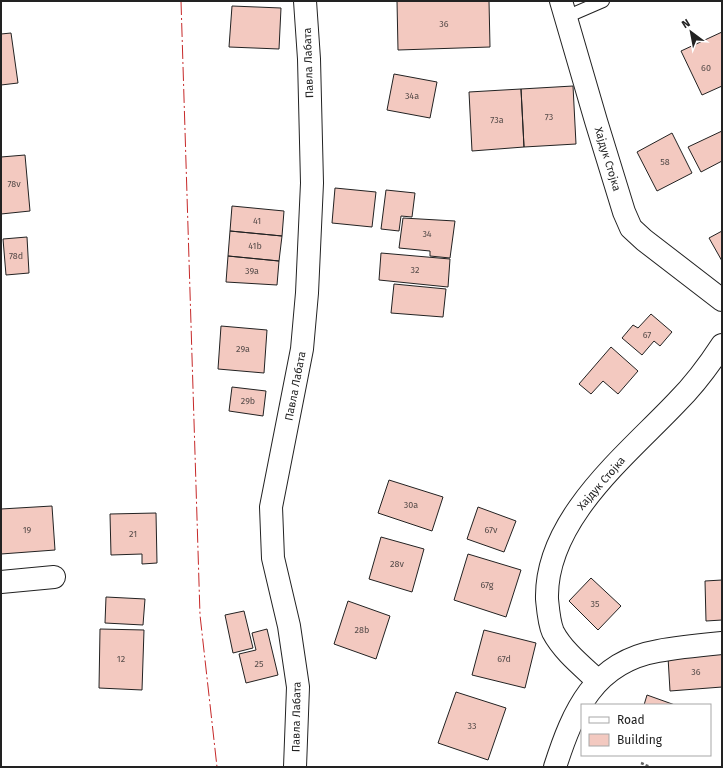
<svg xmlns="http://www.w3.org/2000/svg" width="723" height="768" font-family="'Fira Sans',sans-serif">
  <style>
    .building { fill: #f3c9c0; stroke: #222 }
    .lines { fill: none; stroke-linecap: round; stroke-linejoin: round }
    .service-casing { stroke: #222; stroke-width: 14 }
    .minor-casing { stroke: #222; stroke-width: 24 }
    .path { stroke: #646464; stroke-width: 2.5; stroke-dasharray: 3 2; stroke-linecap: butt }
    .service { stroke: #fff; stroke-width: 12 }
    .minor { stroke: #fff; stroke-width: 22 }
    .power { stroke: #c62828; stroke-width: 1; stroke-dasharray: 14 3 2 3; stroke-linecap: butt }
    .labels { text-anchor: middle; stroke-width: 3; stroke-linejoin: round; paint-order: stroke }
    .number-label { font-size: 9px; fill: #564c4a }
    .street-label { font-size: 11px; fill: #222; stroke: #fff }
  </style>
  <rect width="100%" height="100%" fill="#fff"/>
  <path class="building" d="M397 1H489L490 47 398 50Z
    M232 6 281 8 279 49 229 47Z
    M722 32V86L702 95 681 51Z
    M11 33 18 83 1 85V34Z
    M394 74 437 82 430 118 387 110Z
    M573 86 576 144 524 147 521 89Z
    M521 89 524 147 472 151 469 92Z
    M722 131V161L701 172 688 147Z
    M672 133 692 173 657 191 637 152Z
    M25 155 30 211 1 214V157Z
    M335 188 376 192 372 227 332 223Z
    M386 190 415 193 412 217 401 216 399 231 381 229Z
    M232 206 284 211 282 236 230 231Z
    M403 218 455 221 450 258 430 256V251L399 248Z
    M230 231 282 236 279 261 228 256Z
    M722 231V261L709 238Z
    M27 237 29 273 6 275 3 239Z
    M381 253 450 259 448 287 379 280Z
    M228 256 279 261 277 285 226 282Z
    M394 284 446 289 443 317 391 313Z
    M651 314 672 332 660 346 654 341 642 355 622 338 633 325 638 328Z
    M221 326 267 330 264 373 218 369Z
    M611 347 638 371 618 394 603 381 591 394 579 384Z
    M232 387 266 391 263 416 229 411Z
    M389 480 443 497 432 531 378 513Z
    M52 506 55 550 1 554V509Z
    M478 507 516 521 504 552 467 539Z
    M156 513 157 563 142 564V554L111 555 110 514Z
    M381 537 424 549 412 592 369 579Z
    M468 554 521 570 506 617 454 600Z
    M591 578 621 606 598 630 569 601Z
    M722 580V620L706 621 705 581Z
    M106 597 145 599 143 625 105 623Z
    M348 601 390 616 376 659 334 644Z
    M244 611 253 648 233 653 225 615Z
    M100 629 144 630 142 690 99 688Z
    M267 629 278 675 246 683 239 654 256 650 252 633Z
    M484 630 536 643 525 688 472 675Z
    M722 654V687L670 691 668 657Z
    M456 692 506 708 488 760 438 743Z
    M647 695 675 705H644Z"/>
  <g class="lines">
    <g class="service-casing">
      <path id="service" d="M566 17 603 1"/>
    </g>
    <g class="minor-casing">
      <path id="minor" d="M561 1 596 121 624 212 631 228 644 240 722 300
        M1 582 54 577
        M598 681C582 666 563 651 553 632 549 623 548 609 547 599 545 519 627 455 677 402 694 385 709 365 722 345
        M295 767 298 687 289 626 273 558 271 507 302 349 307 293 312 183 309 59 305 1
        M555 767C573 711 594 662 658 651 679 647 701 645 722 643"/>
    </g>
    <path class="path" d="M641 763 650 767"/>
    <use href="#service" class="service"/>
    <use href="#minor" class="minor"/>
    <path class="power" d="M181 1 200 615 217 767"/>
  </g>
  <g class="labels">
    <g class="number-label">
      <text x="444" y="27">36</text>
      <text x="706" y="71">60</text>
      <text x="412" y="99">34a</text>
      <text x="549" y="120">73</text>
      <text x="497" y="123">73a</text>
      <text x="665" y="165">58</text>
      <text x="14" y="187">78v</text>
      <text x="257" y="224">41</text>
      <text x="427" y="237">34</text>
      <text x="255" y="249">41b</text>
      <text x="16" y="259">78d</text>
      <text x="415" y="273">32</text>
      <text x="252" y="274">39a</text>
      <text x="647" y="338">67</text>
      <text x="243" y="352">29a</text>
      <text x="248" y="404">29b</text>
      <text x="411" y="508">30a</text>
      <text x="27" y="533">19</text>
      <text x="491" y="533">67v</text>
      <text x="133" y="537">21</text>
      <text x="397" y="567">28v</text>
      <text x="487" y="588">67g</text>
      <text x="595" y="607">35</text>
      <text x="362" y="633">28b</text>
      <text x="121" y="662">12</text>
      <text x="504" y="662">67d</text>
      <text x="259" y="667">25</text>
      <text x="696" y="675">36</text>
      <text x="472" y="729">33</text>
    </g>
    <g class="street-label">
      <text transform="translate(308 63) rotate(-92)" y="4">Павла Лабата</text>
      <text transform="translate(608 159) rotate(73)" y="4">Хајдук Стојка</text>
      <text transform="translate(295 386) rotate(-79)" y="4">Павла Лабата</text>
      <text transform="translate(601 483) rotate(-49)" y="4">Хајдук Стојка</text>
      <text transform="translate(296 717) rotate(-89)" y="4">Павла Лабата</text>
    </g>
  </g>
  <rect width="723" height="768" fill="none" stroke="#222222" stroke-width="4"/>
  <rect x="581" y="704" width="130" height="52" fill="#ffffff" stroke="#a7a7a7"/>
  <rect x="589" y="717" width="20" height="6" fill="#ffffff" stroke="#a7a7a7"/>
  <text x="617" y="724" font-size="12" fill="#222222">Road</text>
  <rect x="589" y="734" width="20" height="12" fill="#f3c9c0" stroke="#a7a7a7"/>
  <text x="617" y="744" font-size="12" fill="#222222">Building</text>
  <g transform="translate(691 32) rotate(328)" stroke="#ffffff" stroke-width="3" paint-order="stroke">
  <path d="M0-3L7 15L0 10L-7 15Z" fill="#222222"/>
  <text y="-6" font-size="11" font-weight="bold" text-anchor="middle" fill="#222222">N</text>
  </g>
</svg>
